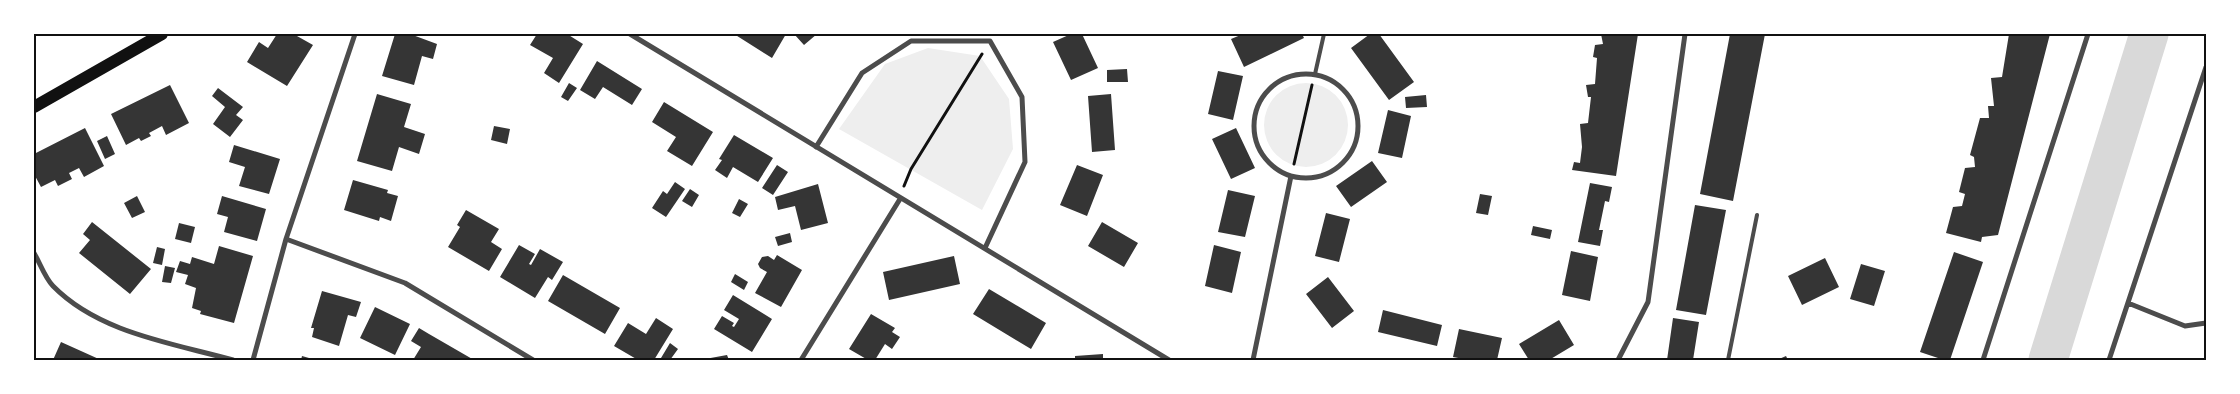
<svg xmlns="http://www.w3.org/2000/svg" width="2240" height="394" font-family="'IBM Plex Sans',sans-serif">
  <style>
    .green { fill: #eee }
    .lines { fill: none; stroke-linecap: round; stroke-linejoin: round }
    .river { stroke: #d9d9d9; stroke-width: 39 }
    .building { fill: #353535 }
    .path { stroke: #111; stroke-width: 3 }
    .service { stroke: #4c4c4c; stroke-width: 4 }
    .minor { stroke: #4c4c4c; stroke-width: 5 }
    .primary { stroke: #111; stroke-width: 12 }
    .neatline { fill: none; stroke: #111; stroke-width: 2 }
  </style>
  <rect width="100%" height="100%" fill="#fff"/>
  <path class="green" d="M928 48 980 56 1009 99 1013 149 982 210 839 129 885 64Z
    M1264 125a42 42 0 1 1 84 0a42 42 0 1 1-84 0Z"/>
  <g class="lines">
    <path class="river" d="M2048 360 2149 34"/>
  </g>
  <path class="building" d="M277 34H299L297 36 313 45 287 86 247 62 259 42 268 48Z
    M395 34H410L437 44 433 59 422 56 414 85 382 76Z
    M537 34H567L583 44 559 83 544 73 553 58 530 45Z
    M734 34H786L772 58Z
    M794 34H817L804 45Z
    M1071 34H1082L1098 68 1071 80 1053 42Z
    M1243 34H1302L1304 38 1244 67 1231 39Z
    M1370 34H1379L1414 82 1389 100 1351 48Z
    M1601 34H1638L1616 176 1572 170 1574 162 1580 163 1582 147 1580 124 1588 123 1591 97H1588L1586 85 1595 84 1597 58 1593 57 1595 45 1603 44Z
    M1730 34H1765L1733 201 1700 194Z
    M2009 34H2050L1998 235 1982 237 1981 242 1946 233 1953 207 1962 206 1965 194 1959 192 1965 168 1975 167 1974 157 1970 155 1980 118H1989L1988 106H1994L1991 78 2002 77Z
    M597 61 642 89 632 105 603 87 595 99 580 90Z
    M1127 69 1128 82H1107V70Z
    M1218 71 1243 76 1233 120 1208 114Z
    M569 83 577 88 568 101 561 97Z
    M170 85 189 123 166 135 162 126 149 133 151 136 141 141 139 138 126 145 111 114Z
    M218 88 243 107 236 115 243 120 230 137 213 124 225 107 212 96Z
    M377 94 411 104 404 127 425 134 419 154 399 147 392 171 357 161Z
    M1111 94 1115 150 1092 152 1088 96Z
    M1426 95 1427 107 1406 108 1405 97Z
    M664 102 713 132 692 166 667 151 676 137 652 122Z
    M1388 110 1411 116 1402 158 1378 153Z
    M494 126 510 129 507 144 491 140Z
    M85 128 104 166 84 177 79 168 69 173 72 179 58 186 55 180 41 187 34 174V154Z
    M1236 128 1255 168 1231 179 1212 139Z
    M734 135 773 158 758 182 733 167 727 178 715 170 722 160 719 159Z
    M107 136 115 154 105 159 97 141Z
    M234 145 280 159 269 194 239 186 245 167 229 162Z
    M1372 161 1387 182 1351 207 1336 186Z
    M777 165 788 172 773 195 762 188Z
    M1077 165 1103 175 1087 216 1060 205Z
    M353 180 388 190 387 193 398 196 391 221 380 217 379 221 344 210Z
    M675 182 685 189 666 217 652 208 663 191 667 194Z
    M1590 183 1612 187 1609 202 1605 201 1599 230H1603L1600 246 1578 242Z
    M818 184 828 223 801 230 795 206 778 210 775 197Z
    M690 189 699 195 692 207 682 201Z
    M1228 190 1255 196 1245 237 1218 232Z
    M1480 194 1492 196 1488 215 1476 213Z
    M137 196 145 212 132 218 124 203Z
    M222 196 266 209 257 241 224 232 228 217 217 214Z
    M739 199 748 204 740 217 732 213Z
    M1695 205 1726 210 1706 315 1676 310Z
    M466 210 499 229 491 242 502 249 489 271 448 247 460 227 457 225Z
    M1326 213 1350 219 1339 262 1315 256Z
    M92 222 151 269 130 294 79 253 90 240 83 234Z
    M1102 222 1138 243 1124 267 1088 246Z
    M179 223 195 227 191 243 175 239Z
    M1533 226 1552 230 1550 239 1531 235Z
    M790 233 792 242 778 246 775 237Z
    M519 245 535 254 529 264 531 265 540 249 563 262 552 280 548 277 535 298 500 277Z
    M1214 245 1241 252 1232 293 1205 286Z
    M219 246 253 256 234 323 200 314 201 311 192 308 196 288 185 284 188 275 176 272 180 261 190 264 192 257 214 264Z
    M157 247 165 249 162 265 153 263Z
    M1571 251 1598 257 1590 301 1562 295Z
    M1954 252 1983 262 1950 360H1944L1920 352Z
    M777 255 802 270 781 307 755 293 767 272 760 268 758 264 762 257 768 256 774 260Z
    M954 256 960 284 889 300 883 272Z
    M1825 258 1839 287 1802 305 1788 276Z
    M1861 264 1885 271 1874 306 1850 299Z
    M165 266 175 268 171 283 162 282Z
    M735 274 748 282 744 290 731 282Z
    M563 275 620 308 605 334 548 301Z
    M1328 277 1354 311 1332 328 1306 294Z
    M989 289 1046 323 1031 349 973 314Z
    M322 291 361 302 356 317 348 315 339 346 312 337 314 328H311Z
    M733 295 772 319 752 352 714 329 722 316 734 323 732 326 734 327 739 319 724 310Z
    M375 307 410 324 395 355 360 338Z
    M1383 310 1442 325 1437 346 1378 332Z
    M871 314 895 328 892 332 900 337 892 349 885 344 875 360H868L849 349Z
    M656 318 673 329 654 360H638L614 346 628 323 646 334Z
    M1673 318 1699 322 1693 360H1667Z
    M1559 320 1574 345 1549 360H1529L1519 344Z
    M419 328 429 334 474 360H413L421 347 411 341Z
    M1459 329 1502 338 1497 360H1469L1453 357Z
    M61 342 101 360H53Z
    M670 343 678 349 670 360H665L661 358Z
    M1103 354V360H1075V356Z
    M727 355 729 360H705V359Z
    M302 356 316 360H301Z
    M1786 356 1788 360H1777Z"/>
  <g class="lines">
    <path class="path" d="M1294 164 1312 85
      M904 186 911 169 982 54"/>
    <path class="service" d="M1315 74 1324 34
      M1728 360 1757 215"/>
    <path class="minor" d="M630 34 1169 360
      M1254 126a52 52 0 1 1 104 0a52 52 0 1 1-104 0Z
      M816 147 862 73 911 41H990L1022 97 1025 162 985 248
      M286 239 405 283 533 360
      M34 253C40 263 45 278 53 286 99 333 172 343 233 360
      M2128 303 2185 326 2206 323
      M253 360 286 239 355 34
      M801 360 900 199
      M1253 360 1291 176
      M1618 360 1648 302 1685 34
      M1983 360 2088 34
      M2109 360 2206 67"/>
    <path class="primary" d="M34 107 162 34"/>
  </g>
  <rect width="2240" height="394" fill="none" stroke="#ffffff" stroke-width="70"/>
  <rect x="35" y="35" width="2170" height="324" class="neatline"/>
</svg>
